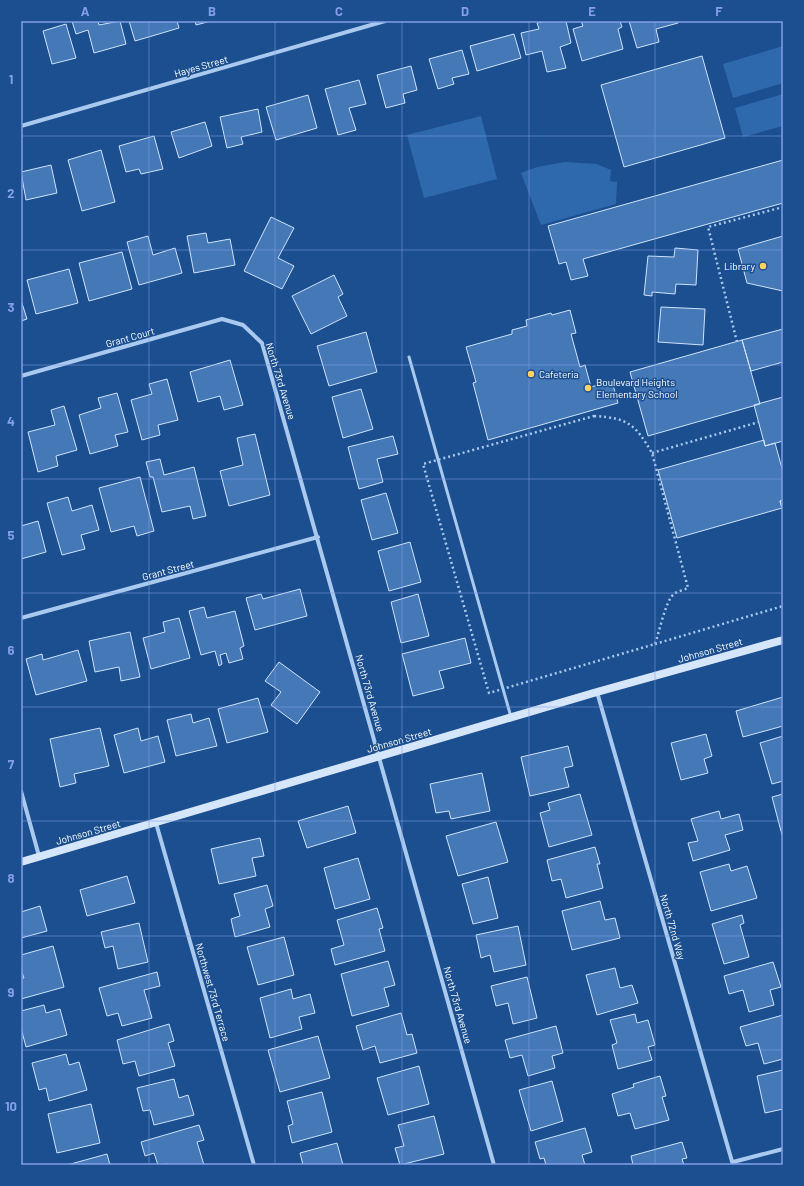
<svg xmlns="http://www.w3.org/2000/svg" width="804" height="1186" font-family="Barlow,sans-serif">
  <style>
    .green { fill: #2e69ad }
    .building { fill: #4478b7; stroke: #cfe3fa }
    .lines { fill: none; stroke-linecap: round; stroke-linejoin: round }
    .path { stroke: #a9c9ee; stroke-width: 2.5; stroke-dasharray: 2 3; stroke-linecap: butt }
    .lane { stroke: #a9c9ee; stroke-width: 3 }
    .street { stroke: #a9c9ee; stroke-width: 4 }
    .secondary { stroke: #d6e6fa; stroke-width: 8 }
    .grid { fill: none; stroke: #839eea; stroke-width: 1; stroke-opacity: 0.55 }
    .poi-dot { fill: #ffd166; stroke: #1b4f8f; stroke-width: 1.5 }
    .labels { text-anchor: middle; stroke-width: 3; stroke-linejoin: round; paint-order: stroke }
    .street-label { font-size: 10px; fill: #fff; stroke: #1b4f8f }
    .poi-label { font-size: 10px; fill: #fff; stroke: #1b4f8f; text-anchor: start }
    .neatline { fill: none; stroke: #839eea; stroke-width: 1.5 }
    .grid-label { font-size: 13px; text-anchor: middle; font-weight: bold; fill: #839eea }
  </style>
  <rect width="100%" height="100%" fill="#1b4f8f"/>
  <path class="green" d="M783 46V83L733 98 723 64Z
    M783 94V126L743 137 735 108Z
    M481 116 497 179 424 198 407 135Z
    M565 162 597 164 611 170 610 181 617 182 616 204 541 225 521 173 537 167Z"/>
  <path class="building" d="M72 21H98L99 25 120 21 126 44 94 53 88 30 76 34Z
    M129 21H177L179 28 135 41Z
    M195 21H211L196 25Z
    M546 21H566L571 43 560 47 566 68 547 72 542 51 526 55 521 33 539 29 537 23Z
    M581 21H620L622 27 618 29 623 49 582 61 573 29 583 26Z
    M629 21H678V23L656 29 659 42 637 48Z
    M66 24 76 58 52 64 43 31Z
    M514 34 521 58 477 71 470 46Z
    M462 50 469 74 452 78 454 84 438 89 429 59Z
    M702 56 725 138 624 167 601 85Z
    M411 66 417 90 403 94 405 103 386 108 377 75Z
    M359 80 366 104 349 108 356 130 338 135 325 89Z
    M308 95 317 128 276 140 266 107Z
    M258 109 262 132 241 137 243 144 227 148 220 117Z
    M205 122 212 146 179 158 171 132Z
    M154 136 163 169 141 174 139 169 126 172 119 146Z
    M101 150 115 202 82 211 68 160Z
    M783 160V203L583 259 588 276 571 280 566 262 559 264 548 226Z
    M51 165 57 193 26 200 21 172Z
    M271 217 294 228 278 258 294 266 282 289 244 271Z
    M206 233 208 243 230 239 235 265 194 273 187 236Z
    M148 236 153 255 175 248 182 273 139 285 127 242Z
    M783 236V291L747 283 738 249Z
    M675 248 698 250 696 285 676 284 675 294 652 292V296L644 295 648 256 674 257Z
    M122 252 132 289 89 301 79 263Z
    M69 269 78 303 36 314 27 280Z
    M334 275 343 294 338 297 347 316 311 334 292 296Z
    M21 300 27 319 21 321Z
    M661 307 705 309 703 345 658 342Z
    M570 310 576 333 571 334 580 367 585 365 591 387 612 381 618 403 488 440 473 383 476 382 466 347 512 334V330L527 326 526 320 551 313 552 315Z
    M783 329V362L751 371 742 340Z
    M366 332 377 372 329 386 317 346Z
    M742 340 760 404 648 436 630 372Z
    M230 360 243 405 224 410 220 396 198 402 190 372Z
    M167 379 178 420 158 425 160 435 142 440 131 400 152 394 149 384Z
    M361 389 373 429 343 438 332 397Z
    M117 393 128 432 115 435 118 446 90 454 79 415 101 408 98 398Z
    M783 397V441L765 446 754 405Z
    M64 406 77 450 56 456 58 466 38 472 28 432 55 425 51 410Z
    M255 434 270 495 229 506 220 471 243 465 237 438Z
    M393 436 398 454 377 459 383 482 359 489 348 447Z
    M764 440 765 446 775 443 783 472V500L780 501 782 508 677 538 658 470Z
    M160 459 164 475 194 467 206 516 193 519 190 506 162 512 153 477H150L146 462Z
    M140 477 154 531 137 536 134 526 111 532 99 488Z
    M386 493 398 533 372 540 361 500Z
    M68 497 72 511 92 505 99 530 81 535 85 549 62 555 47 503Z
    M783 500V512L780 501Z
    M38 521 46 552 21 559V526Z
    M410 542 421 582 389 591 378 551Z
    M300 589 307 616 255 630 246 598 261 594 263 599Z
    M418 594 429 636 401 643 391 602Z
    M204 607 207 618 235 611 244 646 240 648 243 659 229 663 226 653 220 655 222 664 219 666 215 651 201 655 189 611Z
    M179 618 190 658 151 669 143 638 165 632 163 622Z
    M130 632 140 677 121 681 119 667 95 672 89 641Z
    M465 638 471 663 439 671 444 688 413 696 402 654Z
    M78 650 87 681 36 695 26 659 42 654 43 660Z
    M279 662 320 692 297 724 271 705 281 692 265 681Z
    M783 697V726L743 737 736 711Z
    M258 698 268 732 227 743 218 709Z
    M191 714 193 723 209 718 217 746 176 756 167 720Z
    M100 728 109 766 74 774 76 783 60 787 50 739Z
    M138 728 141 741 158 736 165 762 124 773 114 735Z
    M706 734 712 756 704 759 708 773 681 780 671 743Z
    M783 736V781L772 784 760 743Z
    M568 746 573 766 564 768 569 787 530 796 521 757Z
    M482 773 490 811 451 819 449 811 436 813 430 784Z
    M580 794 592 835 549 847 540 813 550 810 548 803Z
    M783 794V835H782L772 797Z
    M348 806 356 833 307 848 298 821Z
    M719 811 721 819 739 814 743 830 725 835 730 850 693 861 688 843 698 841 691 819Z
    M496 822 508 862 458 876 446 836Z
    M260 838 264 856 252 858 256 876 219 884 211 849Z
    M595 847 600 864H597L603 888 566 898 561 879 552 881 547 860Z
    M358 858 370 899 335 909 324 868Z
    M729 864 731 871 747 866 757 898 711 911 700 872Z
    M127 876 135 903 87 916 80 890Z
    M488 877 498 918 473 924 462 884Z
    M267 885 273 906 265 909 270 927 235 937 231 919 240 916 234 894Z
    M600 901 605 920 615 918 620 938 572 950 562 911Z
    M40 906 47 931 21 938V912Z
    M377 908 383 928 379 929 385 951 335 965 331 949 344 945 337 920Z
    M742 915 744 923 740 925 749 957 724 964 712 924Z
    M139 923 148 962 118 969 113 946 105 948 101 932Z
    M518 926 526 965 494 972 490 955 481 958 476 935Z
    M284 937 294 975 258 985 247 947Z
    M53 946 64 987 21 999V978H24L21 970V955Z
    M388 961 395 985 384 988 389 1006 352 1016 341 974Z
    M773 962 781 987 770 990 774 1005 749 1012 743 990 729 994 724 976Z
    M615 968 620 988 632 985 638 1003 597 1015 586 975Z
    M157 972 160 986 144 990 152 1018 122 1026 118 1013 107 1016 99 988Z
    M527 977 537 1018 513 1024 508 1003 496 1006 491 986Z
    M291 989 293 999 310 994 315 1013 299 1017 302 1029 270 1038 260 998Z
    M44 1005 46 1013 60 1009 67 1035 26 1047 21 1028V1011Z
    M401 1013 407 1035 412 1034 417 1053 380 1063 375 1046 363 1050 356 1026Z
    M635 1014 637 1023 648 1020 655 1045 648 1047 652 1060 618 1069 612 1045 617 1043 610 1020Z
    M783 1015V1059L764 1064 758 1043 746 1046 740 1027Z
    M169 1024 174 1041 168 1043 175 1066 139 1076 135 1061 123 1064 117 1040Z
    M556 1026 563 1053 552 1056 555 1068 528 1076 522 1055 510 1058 505 1040Z
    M318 1036 330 1078 280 1092 268 1050Z
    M66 1054 69 1065 79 1062 87 1090 49 1101 46 1088 39 1090 32 1063Z
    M419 1066 429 1104 388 1115 377 1078Z
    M783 1070V1109L765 1113 757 1076Z
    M660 1076 666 1096 662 1097 669 1120 635 1129 630 1113 618 1116 612 1094 634 1087 633 1084Z
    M174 1079 179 1098 188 1095 194 1115 154 1125 150 1110 143 1111 137 1088Z
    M552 1081 563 1121 531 1131 519 1090Z
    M322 1092 332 1132 292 1143 288 1126 293 1124 287 1101Z
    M91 1104 100 1143 57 1153 48 1114Z
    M434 1116 444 1154 400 1165 395 1148 404 1146 398 1125Z
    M199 1125 204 1140 197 1142 204 1165H169L168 1164 158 1165 154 1153 145 1156 141 1142Z
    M585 1128 592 1152 582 1155 585 1165H546L544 1158 540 1159 535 1142Z
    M682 1142 687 1158 682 1159 684 1165H633L631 1156Z
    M337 1143 343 1165H303L300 1153Z
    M107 1154 110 1165H67Z"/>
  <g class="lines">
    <path class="path" d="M737 342 708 227 783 207
      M594 416C628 418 635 424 652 453L688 588C684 590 678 591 674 594 666 599 659 633 655 644L489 693 423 464Z
      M652 453 759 422
      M655 644 783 606"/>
    <path class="lane" d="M409 357 511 717"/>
    <path class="street" d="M21 126 385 21
      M21 376 222 319 243 325 262 343 494 1165
      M21 618 318 537
      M597 692 733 1165
      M21 791 39 856
      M156 823 254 1165
      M733 1162 783 1149"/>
    <path class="secondary" d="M21 862 597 692 783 640"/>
  </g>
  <path class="grid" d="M149 21V1165M275 21V1165M402 21V1165M529 21V1165M655 21V1165M21 136H783M21 250H783M21 365H783M21 479H783M21 593H783M21 707H783M21 821H783M21 936H783M21 1050H783"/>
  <g class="poi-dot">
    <circle cx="763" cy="266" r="4"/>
    <circle cx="531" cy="374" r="4"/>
    <circle cx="588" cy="388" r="4"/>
  </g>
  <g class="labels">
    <g class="street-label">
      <text transform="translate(201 66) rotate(-16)" y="4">Hayes Street</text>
      <text transform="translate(130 337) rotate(-16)" y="4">Grant Court</text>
      <text transform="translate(281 381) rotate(73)" y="4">North 73rd Avenue</text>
      <text transform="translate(168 570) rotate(-15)" y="4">Grant Street</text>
      <text transform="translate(710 650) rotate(-16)" y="4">Johnson Street</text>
      <text transform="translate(370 693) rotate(74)" y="4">North 73rd Avenue</text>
      <text transform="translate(399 740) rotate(-16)" y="4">Johnson Street</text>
      <text transform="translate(88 832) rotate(-16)" y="4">Johnson Street</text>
      <text transform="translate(673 927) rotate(74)" y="4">North 72nd Way</text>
      <text transform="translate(213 992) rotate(74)" y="4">Northwest 73rd Terrace</text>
      <text transform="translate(458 1005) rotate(74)" y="4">North 73rd Avenue</text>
    </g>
    <g class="poi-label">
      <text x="755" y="270" text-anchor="end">Library</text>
      <text x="539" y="378">Cafeteria</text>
      <text x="596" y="386">Boulevard Heights<tspan x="596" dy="12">Elementary School</tspan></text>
    </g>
  </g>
  <rect width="804" height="1186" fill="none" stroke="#1b4f8f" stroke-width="44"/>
  <rect x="22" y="22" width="760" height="1142" class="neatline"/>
  <g class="grid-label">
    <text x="85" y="16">A</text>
    <text x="212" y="16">B</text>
    <text x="339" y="16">C</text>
    <text x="465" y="16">D</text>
    <text x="592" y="16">E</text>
    <text x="719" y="16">F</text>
    <text x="11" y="84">1</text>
    <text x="11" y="198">2</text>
    <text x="11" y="312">3</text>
    <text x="11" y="426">4</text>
    <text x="11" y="540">5</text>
    <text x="11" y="655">6</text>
    <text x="11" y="769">7</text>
    <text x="11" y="883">8</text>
    <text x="11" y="997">9</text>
    <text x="11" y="1111">10</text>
  </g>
</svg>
